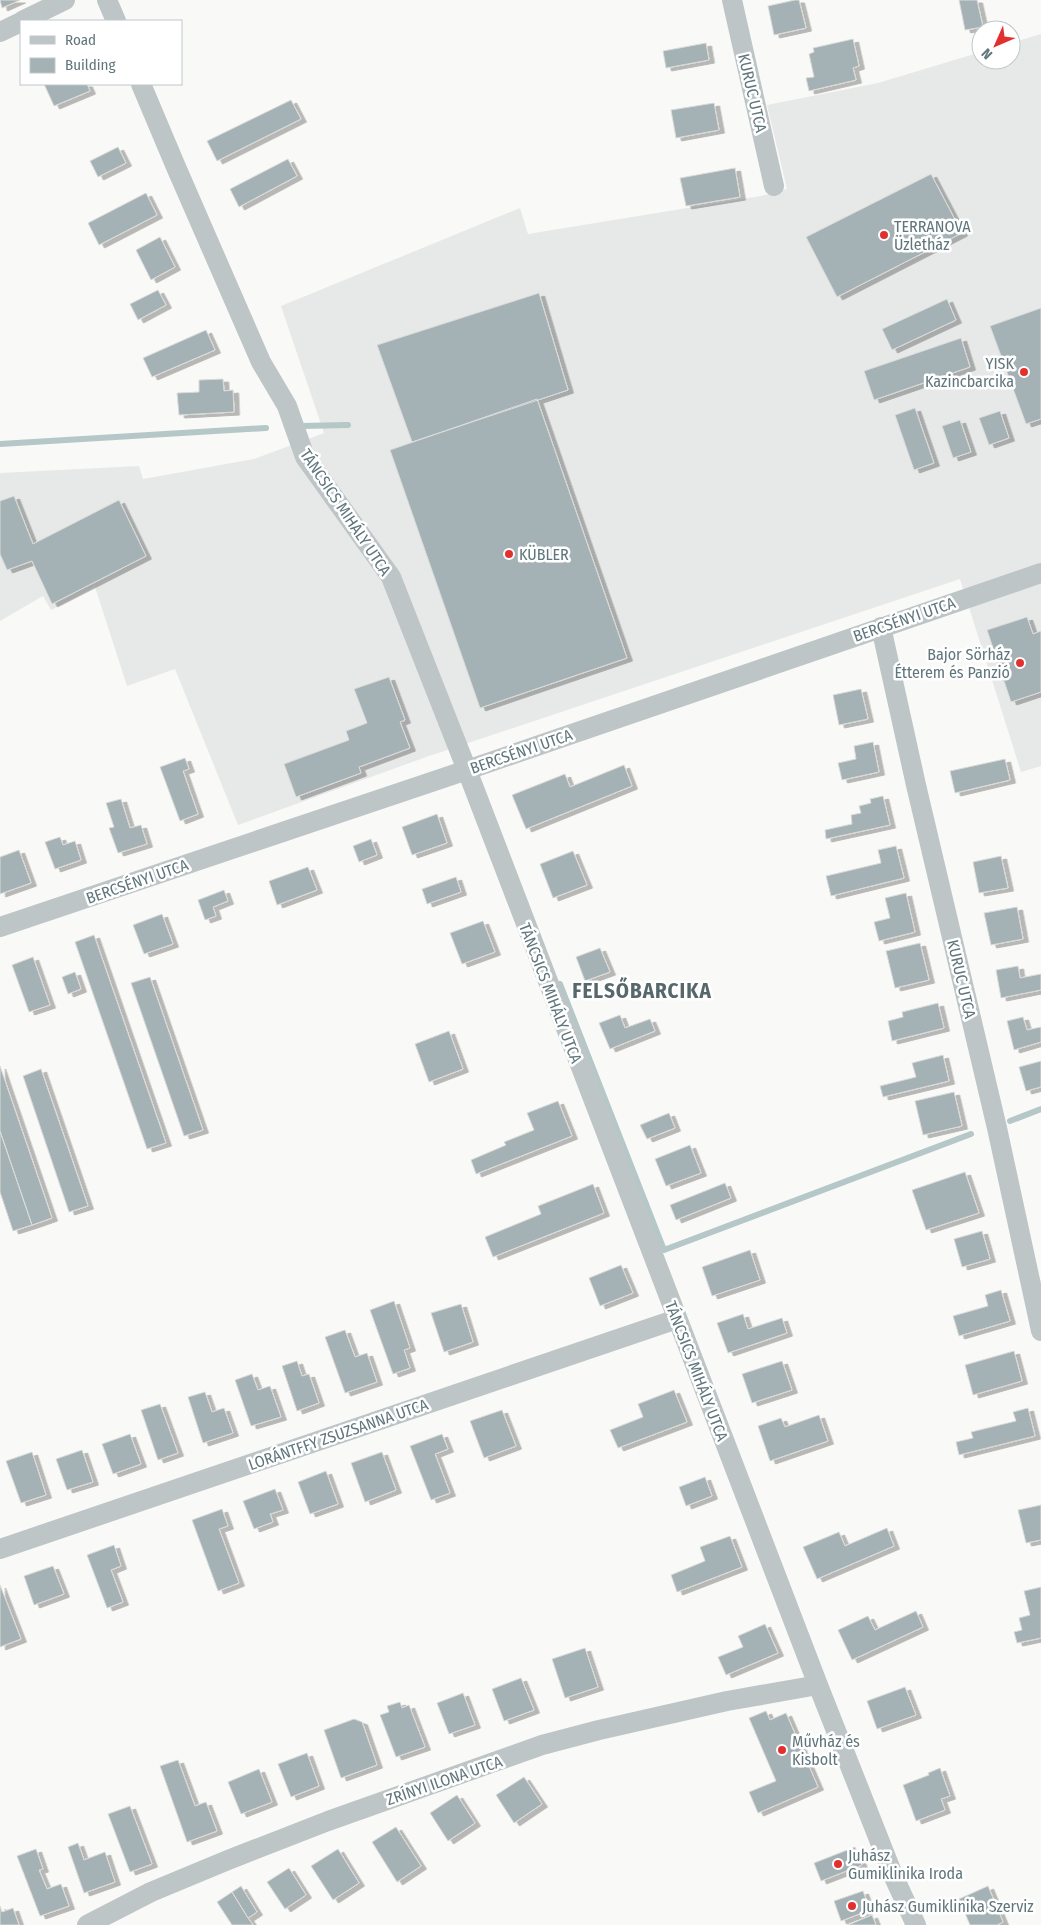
<svg xmlns="http://www.w3.org/2000/svg" width="1041" height="1925" font-family="'Fira Sans Condensed',sans-serif">
  <style>
    .built { fill: #e7e9e8 }
    .lines { fill: none; stroke-linecap: round; stroke-linejoin: round }
    .stream { stroke: #b5c7c7; stroke-width: 6 }
    .building { fill: #a5b2b5; stroke: #dbdbd9; filter: url(#shadow) }
    .minor { stroke: #bec5c7; stroke-width: 20 }
    .poi-dot { fill: #e2302f; stroke: #fff; stroke-width: 2 }
    .labels { text-anchor: middle; stroke-width: 5; stroke-linejoin: round; paint-order: stroke }
    .street-label { font-size: 16px; fill: #60767c; stroke: #fff }
    .poi-label { font-size: 16px; fill: #60767c; stroke: #fff; text-anchor: start }
    .district-label { font-size: 21px; font-weight: bold; letter-spacing: 1px; fill: #57686d; stroke: #fff }
  </style>
  <defs>
    <filter id="shadow"><feDropShadow dx="5.5" dy="3" stdDeviation="0" flood-color="#0004"/></filter>
  </defs>
  <rect width="100%" height="100%" fill="#f9f9f7"/>
  <path class="built" d="M1041 34V766L1021 772 960 579 429 756 238 825 175 669 127 686 95 587 51 610 43 596 0 621V473L139 466 143 479 254 459 324 433 281 306 520 208 528 234 761 196 787 189 767 105 878 83 981 52V60H1011V43Z"/>
  <g class="lines">
    <path class="stream" d="M301 426 348 425
      M0 444 266 428
      M560 984 664 1250 971 1134
      M1010 1121 1041 1109"/>
  </g>
  <path class="building" d="M0 0H20L2 8Z
    M795 0H799L806 28 774 35 768 6Z
    M959 0H977L983 27 965 30Z
    M853 39 859 66 853 68 856 80 809 91 806 78 814 77 809 54 814 52 813 48Z
    M706 43 709 60 666 68 663 51Z
    M44 84H87L90 91 54 106Z
    M291 100 301 119 217 161 207 141Z
    M714 103 719 130 676 138 671 110Z
    M118 147 126 163 98 177 90 161Z
    M288 159 297 176 239 207 230 189Z
    M735 168 740 197 686 206 680 178Z
    M931 174 962 233 837 297 806 237Z
    M146 193 157 215 99 245 88 223Z
    M160 237 175 267 151 280 136 250Z
    M158 290 166 305 138 320 130 304Z
    M539 293 568 390 412 442 377 345Z
    M947 299 956 320 892 350 882 329Z
    M1041 308V419L1026 424 990 326Z
    M206 330 215 350 152 377 143 358Z
    M961 338 970 367 874 400 864 371Z
    M223 379 224 391 233 390 234 412 179 415 177 393 199 392V380Z
    M537 399 627 658 480 708 390 450Z
    M915 408 934 463 914 470 895 415Z
    M1000 411 1009 438 989 445 979 418Z
    M960 420 971 452 953 458 942 426Z
    M14 496 33 544 119 500 146 556 52 604 32 561 7 570 0 554V501Z
    M1027 617 1033 634 1041 631V692L1011 702 987 630Z
    M389 677 405 720 400 722 410 748 359 767 361 773 296 797 284 764 349 740 346 731 367 723 354 689Z
    M861 689 868 719 839 725 833 695Z
    M873 742 879 772 842 780 838 763 856 759 854 746Z
    M185 758 189 769 183 771 198 814 180 821 160 767Z
    M1005 759 1010 780 955 793 950 771Z
    M624 765 632 786 526 829 512 795 565 774 570 787Z
    M883 796 890 825 826 839 825 830 852 824 851 815 861 813 859 806 871 803 870 799Z
    M121 799 130 828 141 825 147 844 118 853 109 828 114 827 106 803Z
    M437 814 447 843 412 855 402 827Z
    M60 837 63 845 75 841 81 860 55 869 45 842Z
    M371 839 377 855 359 862 353 846Z
    M896 846 904 878 831 896 826 876 881 863 878 850Z
    M19 850 31 883 0 894V857Z
    M573 851 587 885 553 898 540 864Z
    M1001 856 1008 888 979 893 973 862Z
    M308 867 317 890 277 905 269 881Z
    M456 877 461 892 427 904 422 889Z
    M224 890 228 901 213 907 216 916 205 920 198 900Z
    M906 893 915 932 879 941 874 922 890 918 885 898Z
    M1017 907 1023 939 991 945 984 913Z
    M162 914 173 944 144 954 133 925Z
    M483 921 495 952 462 964 450 933Z
    M94 935 166 1143 147 1149 75 942Z
    M920 943 929 980 895 988 886 951Z
    M600 948 610 972 585 981 576 957Z
    M33 957 50 1005 29 1012 12 965Z
    M1018 966 1020 978 1041 974V990L1001 998 996 970Z
    M75 972 81 989 68 994 62 977Z
    M150 977 203 1130 184 1136 131 983Z
    M938 1003 944 1028 892 1041 888 1021 903 1017 902 1012Z
    M620 1015 625 1028 650 1019 655 1031 610 1049 599 1023Z
    M1023 1017 1027 1030 1041 1027V1042L1014 1050 1007 1021Z
    M449 1031 463 1069 429 1082 415 1044Z
    M943 1055 949 1081 883 1097 880 1086 916 1077 912 1063Z
    M1041 1061V1087L1026 1091 1019 1067Z
    M0 1066 52 1218 32 1225 0 1131Z
    M41 1069 88 1206 69 1212 23 1076Z
    M954 1092 962 1126 923 1135 915 1101Z
    M558 1101 572 1136 476 1174 471 1160 506 1145 504 1142 534 1130 527 1113Z
    M669 1113 675 1128 647 1139 640 1125Z
    M0 1131 32 1225 13 1231 0 1192Z
    M690 1145 701 1173 666 1186 655 1159Z
    M965 1172 979 1213 926 1230 912 1190Z
    M725 1183 731 1198 676 1220 670 1205Z
    M593 1184 604 1213 493 1257 485 1237 541 1214 538 1206Z
    M982 1231 990 1259 962 1267 954 1239Z
    M750 1250 760 1280 712 1296 702 1267Z
    M621 1265 633 1293 600 1306 589 1278Z
    M1001 1290 1010 1321 959 1336 953 1316 988 1306 985 1295Z
    M394 1301 410 1348 404 1350 410 1368 393 1374 370 1310Z
    M461 1304 473 1342 444 1352 431 1313Z
    M743 1314 748 1329 782 1318 787 1333 728 1353 717 1323Z
    M345 1330 355 1357 367 1353 377 1382 345 1393 325 1337Z
    M1014 1351 1022 1381 973 1395 965 1365Z
    M297 1361 302 1376 309 1374 319 1403 297 1411 282 1366Z
    M782 1361 792 1390 752 1403 742 1374Z
    M252 1374 258 1390 270 1386 281 1417 251 1426 235 1380Z
    M674 1390 687 1422 618 1448 610 1430 643 1417 638 1404Z
    M205 1392 212 1412 224 1408 233 1433 203 1443 188 1397Z
    M160 1404 178 1453 158 1460 141 1410Z
    M1028 1408 1035 1436 959 1455 956 1442 973 1438 971 1432 1016 1421 1013 1412Z
    M502 1410 516 1446 484 1458 470 1421Z
    M819 1415 828 1441 770 1461 758 1426 781 1418 785 1427Z
    M130 1434 141 1464 113 1474 102 1444Z
    M442 1434 448 1449 435 1454 450 1493 431 1500 410 1446Z
    M82 1450 93 1482 67 1490 56 1459Z
    M32 1452 46 1495 21 1503 6 1461Z
    M382 1452 396 1490 365 1502 351 1463Z
    M326 1471 338 1504 310 1514 298 1482Z
    M705 1477 712 1496 686 1506 679 1487Z
    M275 1489 283 1510 270 1514 273 1522 254 1529 243 1501Z
    M1041 1505V1540L1026 1543 1018 1510Z
    M222 1509 228 1526 219 1529 239 1583 218 1591 192 1520Z
    M887 1528 894 1546 817 1579 803 1547 839 1532 845 1546Z
    M730 1536 742 1567 677 1592 671 1575 705 1561 700 1547Z
    M114 1545 121 1566 111 1570 123 1602 107 1608 87 1555Z
    M53 1566 64 1594 34 1605 24 1576Z
    M0 1585 21 1639 0 1647Z
    M1041 1587V1638L1017 1643 1014 1632 1022 1630 1019 1618 1030 1615 1024 1591Z
    M916 1611 923 1627 852 1660 838 1630 868 1616 875 1630Z
    M765 1624 778 1653 726 1675 718 1657 743 1647 738 1636Z
    M585 1648 598 1687 565 1698 552 1659Z
    M521 1678 534 1710 504 1721 492 1689Z
    M905 1687 916 1715 877 1729 867 1701Z
    M463 1693 475 1725 449 1734 437 1703Z
    M400 1702 402 1708 409 1705 425 1747 396 1757 380 1715 389 1712 387 1706Z
    M766 1711 770 1720 786 1713 818 1787 758 1813 749 1792 776 1781 749 1718Z
    M354 1719 362 1722 377 1765 341 1778 324 1730Z
    M307 1753 319 1786 291 1797 278 1764Z
    M178 1760 195 1806 206 1802 217 1831 187 1842 160 1766Z
    M940 1768 950 1796 941 1799 945 1810 916 1821 903 1785 929 1775 928 1773Z
    M259 1769 272 1802 241 1814 228 1782Z
    M524 1777 542 1804 514 1823 496 1795Z
    M457 1795 475 1823 448 1841 430 1813Z
    M130 1806 152 1864 130 1872 108 1814Z
    M396 1827 421 1866 397 1882 372 1842Z
    M78 1843 84 1860 105 1852 115 1882 84 1893 68 1847Z
    M855 1847 862 1865 821 1881 814 1863Z
    M36 1849 43 1869 39 1870 47 1889 61 1884 69 1906 40 1916 17 1856Z
    M338 1849 359 1883 333 1900 311 1866Z
    M289 1868 306 1895 285 1909 267 1882Z
    M241 1886 257 1912 248 1918 232 1892Z
    M988 1886 1003 1922 997 1925H970L959 1899Z
    M863 1891 870 1910 841 1921 834 1901Z
    M232 1892 248 1918 253 1925H232L217 1902Z
    M0 1906 2 1912 13 1908 19 1925H0Z
    M872 1915 876 1925H848Z"/>
  <g class="lines">
    <path class="minor" d="M107 0 116 21
      M732 0 774 186
      M22 21 65 0
      M0 32 21 22
      M141 84 176 167 261 362 287 406 305 457 391 577 467 770 818 1685 893 1875 916 1925
      M881 627 916 785 997 1128 1041 1331
      M0 927 467 770 1041 573
      M0 1549 677 1319
      M87 1925 151 1892 228 1860 328 1821 542 1745 599 1730 727 1701 818 1685"/>
  </g>
  <g class="poi-dot">
    <circle cx="884" cy="235" r="5"/>
    <circle cx="1024" cy="372" r="5"/>
    <circle cx="509" cy="554" r="5"/>
    <circle cx="1020" cy="663" r="5"/>
    <circle cx="782" cy="1750" r="5"/>
    <circle cx="838" cy="1864" r="5"/>
    <circle cx="852" cy="1906" r="5"/>
  </g>
  <g class="labels">
    <g class="street-label">
      <text transform="translate(753 93) rotate(77)" y="6">KURUC UTCA</text>
      <text transform="translate(346 512) rotate(56)" y="6">TÁNCSICS MIHÁLY UTCA</text>
      <text transform="translate(904 619) rotate(-19)" y="6">BERCSÉNYI UTCA</text>
      <text transform="translate(521 751) rotate(-19)" y="6">BERCSÉNYI UTCA</text>
      <text transform="translate(137 881) rotate(-19)" y="6">BERCSÉNYI UTCA</text>
      <text transform="translate(962 979) rotate(77)" y="6">KURUC UTCA</text>
      <text transform="translate(551 993) rotate(69)" y="6">TÁNCSICS MIHÁLY UTCA</text>
      <text transform="translate(697 1371) rotate(69)" y="6">TÁNCSICS MIHÁLY UTCA</text>
      <text transform="translate(338 1434) rotate(-19)" y="6">LORÁNTFFY ZSUZSANNA UTCA</text>
      <text transform="translate(444 1780) rotate(-19)" y="6">ZRÍNYI ILONA UTCA</text>
    </g>
    <g class="poi-label">
      <text x="894" y="232">TERRANOVA<tspan x="894" dy="18">Üzletház</tspan></text>
      <text x="1014" y="369" text-anchor="end">YISK<tspan x="1014" dy="18">Kazincbarcika</tspan></text>
      <text x="519" y="560">KÜBLER</text>
      <text x="1010" y="660" text-anchor="end">Bajor Sörház<tspan x="1010" dy="18">Étterem és Panzió</tspan></text>
      <text x="792" y="1747">Művház és<tspan x="792" dy="18">Kisbolt</tspan></text>
      <text x="848" y="1861">Juhász<tspan x="848" dy="18">Gumiklinika Iroda</tspan></text>
      <text x="862" y="1912">Juhász Gumiklinika Szerviz</text>
    </g>
    <g class="district-label">
      <text x="642" y="998">FELSŐBARCIKA</text>
    </g>
  </g>
  <rect x="20" y="20" width="162" height="65" fill="#ffffff" stroke="#bfc8cb"/>
  <rect x="30" y="36" width="25" height="8" fill="#bec5c7" stroke="#bfc8cb"/>
  <text x="65" y="45" font-size="15" fill="#60767c">Road</text>
  <rect x="30" y="58" width="25" height="15" fill="#a5b2b5" stroke="#bfc8cb"/>
  <text x="65" y="70" font-size="15" fill="#60767c">Building</text>
  <g transform="translate(996 45) rotate(225)"><circle r="24" fill="#ffffff" stroke="#bfc8cb"/>
  <path d="M0-4L9 19L0 12L-9 19Z" fill="#e2302f"/>
  <text y="-8" font-size="14" font-weight="bold" text-anchor="middle" fill="#60767c">N</text>
  </g>
</svg>
